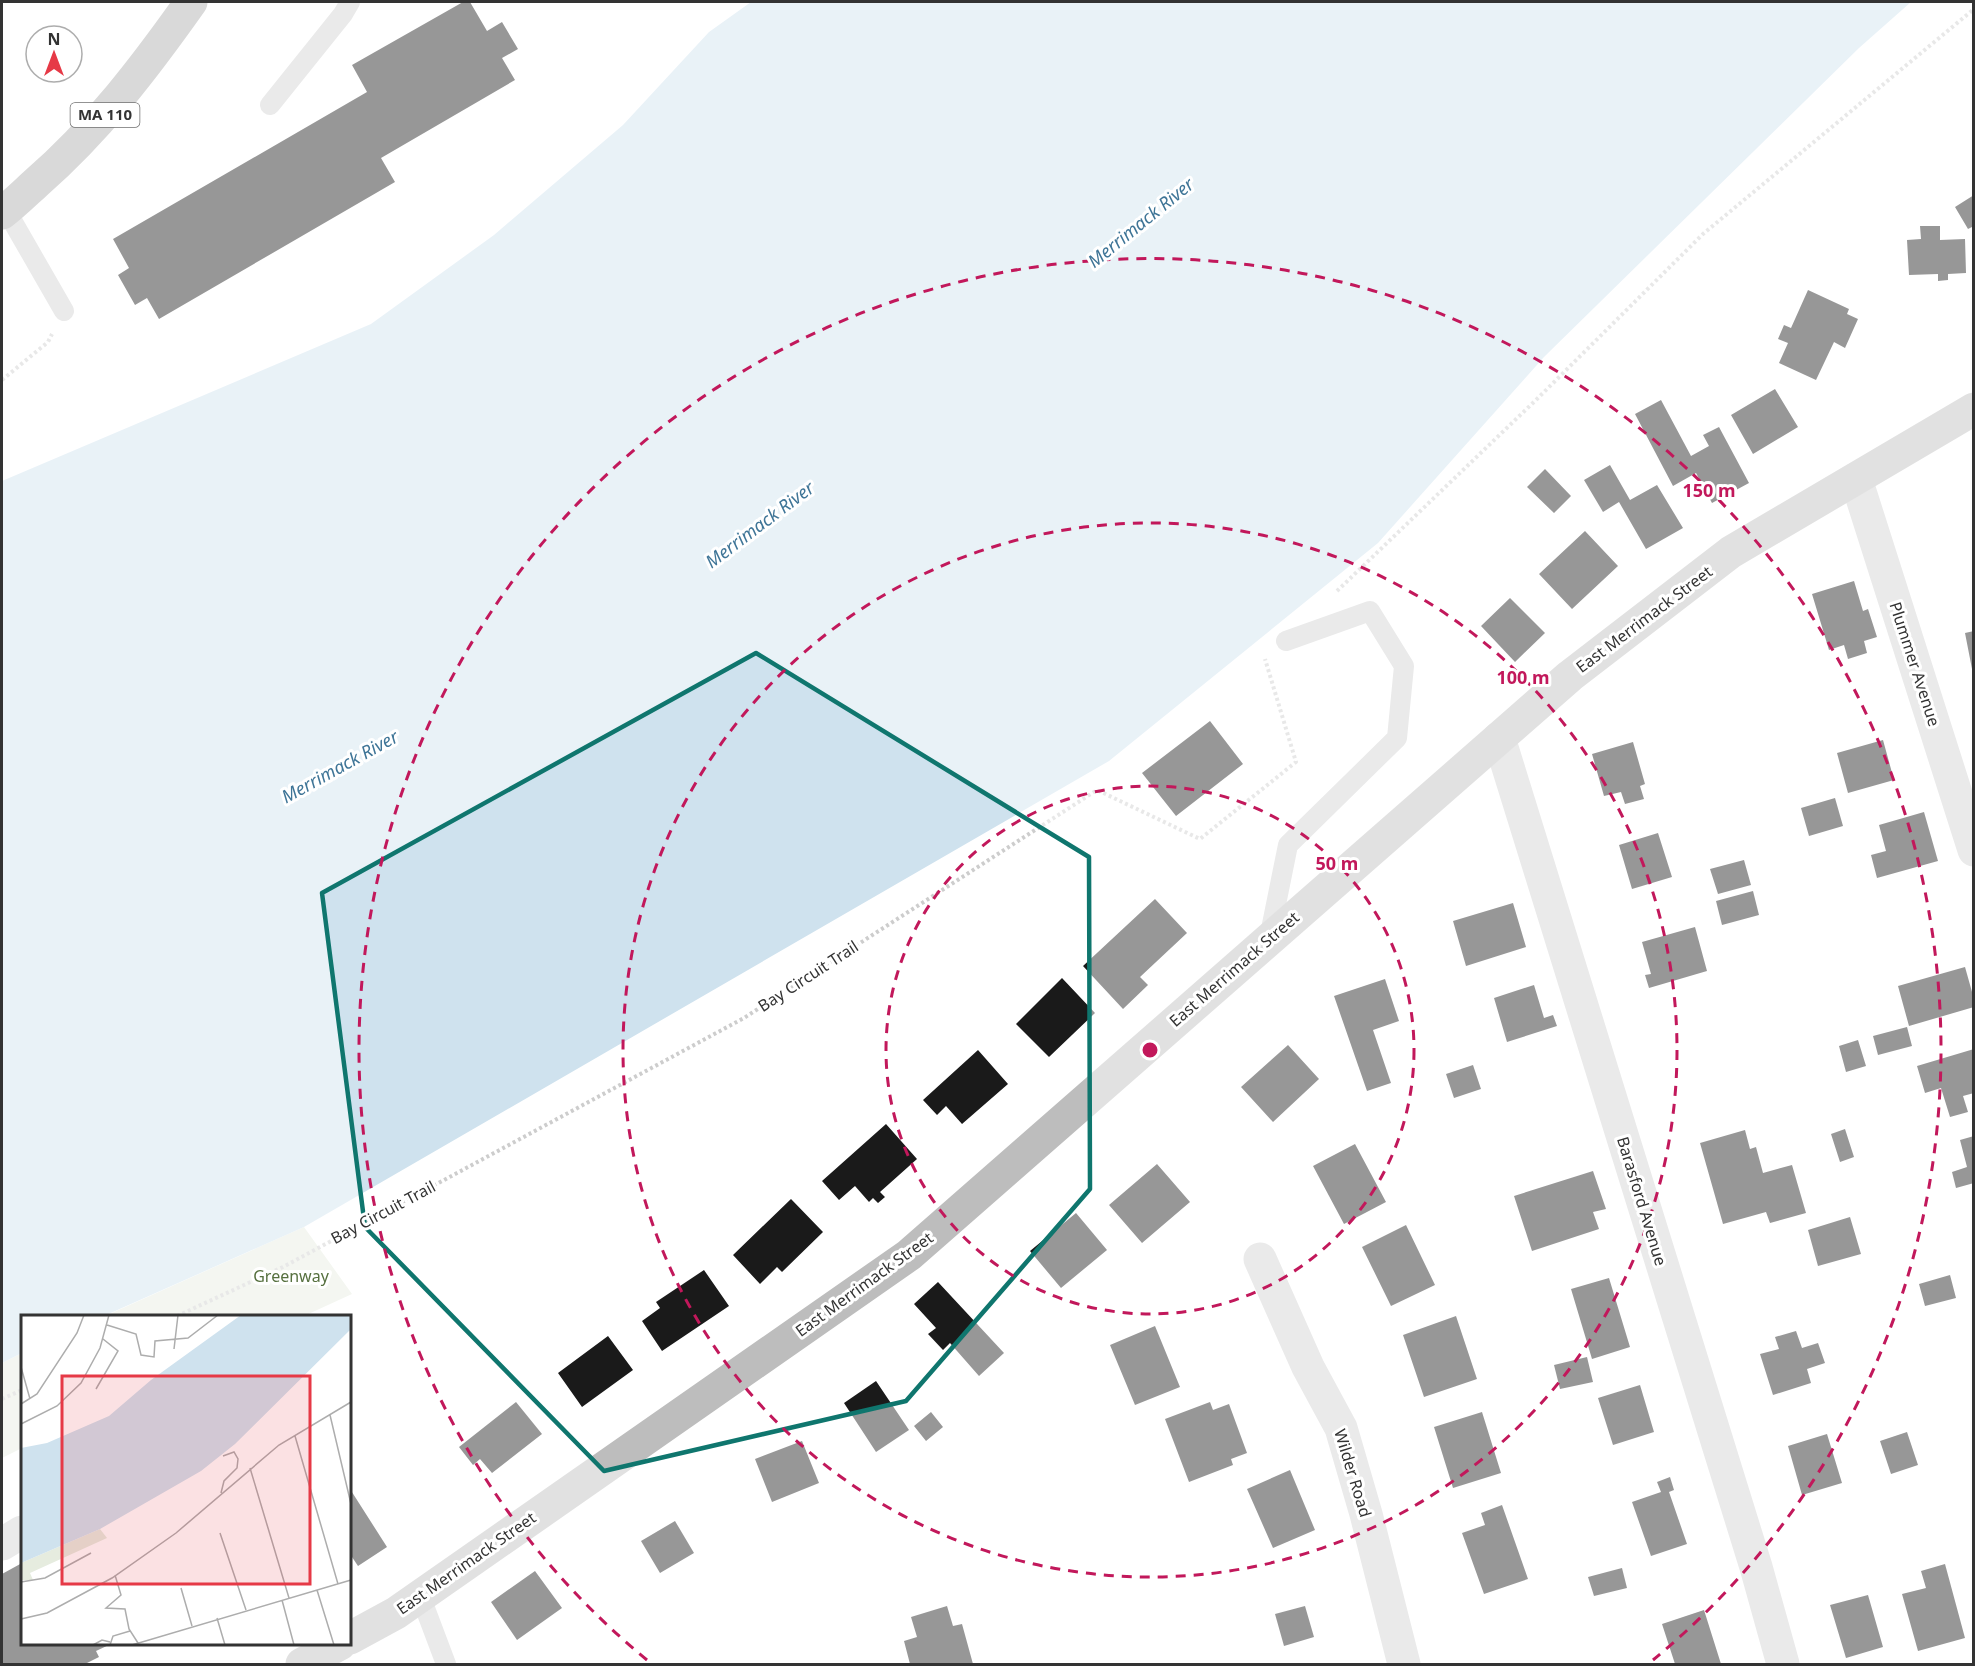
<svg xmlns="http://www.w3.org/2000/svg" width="1975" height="1666" font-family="'Noto Sans',sans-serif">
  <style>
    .green { fill: #e6ecdf }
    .water { fill: #cfe2ee }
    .building { fill: #1a1a1a }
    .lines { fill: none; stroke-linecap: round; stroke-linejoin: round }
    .path { stroke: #cdcdcd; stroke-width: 4; stroke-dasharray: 3 3; stroke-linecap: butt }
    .lane { stroke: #d0d0d0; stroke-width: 20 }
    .street { stroke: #d0d0d0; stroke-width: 33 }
    .secondary { stroke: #bdbdbd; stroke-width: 33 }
    .primary { stroke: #ababab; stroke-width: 33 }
    .marked { fill: none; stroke: #0f766e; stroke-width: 4.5; stroke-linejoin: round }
    .ring { fill: none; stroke: #c2185b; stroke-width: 3; stroke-dasharray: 10 8 }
    .labels { text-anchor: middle; stroke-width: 6; stroke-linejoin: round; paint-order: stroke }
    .shield { fill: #fff; stroke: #707070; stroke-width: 1.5 }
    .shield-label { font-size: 15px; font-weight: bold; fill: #333 }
    .street-label { font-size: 16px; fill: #333; stroke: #fff }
    .park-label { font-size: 16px; fill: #56703f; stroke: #fff }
    .water-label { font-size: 18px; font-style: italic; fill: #3f7597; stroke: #fff }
    .inset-road { fill: none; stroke: #adadad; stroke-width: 1.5 }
    .view { fill: #e63946; fill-opacity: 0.15; stroke: #e63946; stroke-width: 3 }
    .inset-edge { fill: none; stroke: #333; stroke-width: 3 }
    .centre { fill: #c2185b; stroke: #fff; stroke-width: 3 }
    .ring-label { font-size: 18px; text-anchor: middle; font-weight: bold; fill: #c2185b; stroke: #fff; stroke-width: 6; stroke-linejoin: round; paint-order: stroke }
  </style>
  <rect width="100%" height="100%" fill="#fff"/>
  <path class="green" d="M304 1227 352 1294 304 1316H105Z
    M22 1353V1448L2 1458V1363Z"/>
  <path class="water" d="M751 2H1911L1859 48 1544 357 1378 543 1109 761 304 1227 104 1316H22V1353L2 1363V481L371 324 494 235 623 125 709 32Z"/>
  <path class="building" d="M463 2H470L487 31 502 22 518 49 502 58 515 80 381 158 395 182 159 319 147 298 135 305 118 275 129 268 113 239 367 92 352 65Z
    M1974 195V226L1968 229 1955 207Z
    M1920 226H1940V240L1965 239 1966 273 1948 274V280L1938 281V274L1909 275 1907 240 1921 239Z
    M1808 290 1849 309 1847 314 1858 319 1845 348 1834 342 1816 380 1779 363 1788 343 1778 339 1784 325 1791 328Z
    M1775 389 1798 427 1753 454 1731 415Z
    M1661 400 1691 456 1709 446 1703 435 1719 427 1749 483 1712 503 1696 473 1673 486 1635 414Z
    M1610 465 1630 500 1657 485 1683 528 1646 549 1619 502 1603 512 1584 480Z
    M1545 469 1571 496 1554 513 1527 487Z
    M1585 531 1618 566 1572 609 1539 574Z
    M1854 581 1863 611 1868 609 1877 637 1864 641 1867 653 1848 659 1844 645 1829 650 1812 594Z
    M1510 598 1545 633 1515 662 1481 626Z
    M1974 631V669H1972L1965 633Z
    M1210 721 1243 764 1176 816 1142 773Z
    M1883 740 1894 780 1848 793 1837 753Z
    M1633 742 1645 784 1640 786 1644 799 1625 804 1621 792 1604 796 1592 754Z
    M1835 798 1843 826 1809 836 1801 808Z
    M1924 812 1938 861 1877 878 1871 855 1886 851 1879 825Z
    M1658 833 1672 877 1632 889 1619 845Z
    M1744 860 1751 885 1718 894 1710 869Z
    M1753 891 1759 915 1722 925 1716 901Z
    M1155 899 1187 933 1140 977 1148 985 1123 1009 1083 966Z
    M1513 903 1526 947 1466 966 1453 921Z
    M1695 927 1707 971 1649 988 1645 975 1651 974 1642 942Z
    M1965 967 1974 999V1007L1909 1026 1898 986Z
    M1062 978 1095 1013 1049 1057 1016 1024Z
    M1385 979 1399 1021 1373 1030 1391 1083 1367 1091 1334 996Z
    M1534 985 1544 1018 1553 1015 1557 1026 1507 1042 1494 998Z
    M1907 1027 1912 1046 1878 1055 1873 1036Z
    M1858 1040 1866 1066 1846 1072 1839 1046Z
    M1288 1045 1319 1079 1273 1122 1241 1087Z
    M1974 1049V1093L1963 1096 1968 1112 1950 1117 1941 1088 1925 1093 1917 1066Z
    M978 1050 1008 1084 962 1124 946 1106 937 1115 923 1100Z
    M1473 1065 1481 1089 1454 1098 1446 1074Z
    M886 1124 917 1159 880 1192 885 1197 878 1203 873 1198 869 1202 855 1186 839 1200 822 1181Z
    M1845 1129 1854 1157 1840 1162 1831 1134Z
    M1745 1130 1750 1149 1756 1147 1763 1173 1792 1165 1806 1213 1770 1223 1766 1212 1723 1224 1700 1143Z
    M1974 1136V1183L1956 1188 1952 1172 1967 1167 1960 1140Z
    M1355 1144 1386 1202 1344 1224 1313 1166Z
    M1157 1164 1190 1202 1142 1243 1109 1205Z
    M1593 1171 1606 1209 1593 1212 1599 1229 1532 1251 1514 1196Z
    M791 1199 823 1232 782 1272 777 1267 760 1284 733 1255Z
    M1076 1213 1107 1250 1061 1288 1030 1251Z
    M1850 1217 1861 1254 1818 1266 1808 1230Z
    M1406 1225 1435 1285 1391 1306 1362 1247Z
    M704 1270 729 1306 662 1351 642 1321 660 1308 656 1302Z
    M1950 1275 1956 1298 1925 1306 1919 1284Z
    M1609 1278 1630 1347 1592 1359 1571 1289Z
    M938 1282 1004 1353 979 1376 950 1343 943 1350 928 1334 936 1328 914 1304Z
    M1456 1316 1477 1379 1424 1397 1403 1335Z
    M1155 1326 1180 1387 1135 1405 1110 1345Z
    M1796 1331 1802 1348 1818 1343 1825 1363 1807 1369 1811 1383 1773 1395 1760 1354 1779 1349 1775 1337Z
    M608 1336 633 1370 582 1407 558 1373Z
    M1587 1357 1593 1382 1560 1389 1554 1365Z
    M876 1381 909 1430 876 1452 844 1403Z
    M1640 1385 1654 1432 1613 1445 1598 1398Z
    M516 1402 542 1434 492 1473 480 1459 473 1465 459 1447Z
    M1210 1402 1213 1410 1229 1404 1247 1453 1231 1459 1233 1465 1189 1482 1165 1419Z
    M931 1412 943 1427 926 1441 914 1426Z
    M1482 1412 1501 1473 1453 1488 1434 1427Z
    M1907 1432 1918 1465 1891 1474 1880 1441Z
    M1827 1434 1842 1483 1802 1495 1788 1446Z
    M802 1441 819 1483 772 1502 755 1459Z
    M1290 1470 1315 1530 1273 1548 1247 1489Z
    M1670 1477 1674 1490 1669 1492 1687 1544 1651 1556 1632 1502 1661 1492 1657 1482Z
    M350 1489 387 1547 358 1566 350 1554Z
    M1502 1505 1528 1579 1484 1594 1462 1533 1485 1525 1481 1513Z
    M675 1521 694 1553 660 1573 641 1541Z
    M22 1563V1644H111L96 1651 99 1657 85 1664H2V1574Z
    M1945 1564 1965 1638 1918 1651 1902 1594 1926 1588 1921 1571Z
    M1622 1568 1627 1588 1594 1596 1588 1577Z
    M535 1571 562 1608 517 1640 491 1602Z
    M1868 1595 1883 1647 1846 1658 1830 1605Z
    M947 1606 953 1626 962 1624 973 1664H910L904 1641 917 1637 911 1617Z
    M1305 1606 1314 1637 1284 1646 1275 1614Z
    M1704 1610 1721 1664H1675L1662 1624Z"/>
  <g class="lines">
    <path class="path" d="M2 380 48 342 52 334
      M1337 591 1537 399 1703 234 1974 9
      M177 1316 283 1267 744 1018 1097 790 1200 839 1296 762 1265 659
      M2 1399 22 1390"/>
    <path class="lane" d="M270 105 343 14 350 2
      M6 210 64 311
      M1269 939 1288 845 1397 738 1404 666 1370 611 1286 641
      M420 1595 446 1664"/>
    <path class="street" d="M1856 479 1974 850
      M1499 738 1756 1567 1783 1664
      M1260 1259 1308 1367 1341 1428 1366 1514 1404 1664
      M2 1544 22 1532"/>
    <path class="secondary" d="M350 1638 396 1613 909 1255 1570 676 1731 552 1974 409
      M302 1664 340 1644"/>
    <path class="primary" d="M2 213C14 204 25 193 36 183 97 130 145 67 191 2"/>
  </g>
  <path d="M0 0H1975V1666H0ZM756 653 1089 857 1090 1189 906 1401 604 1471 365 1227 322 893Z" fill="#fff" fill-opacity=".55" fill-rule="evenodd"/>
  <path class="marked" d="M756 653 1089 857 1090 1189 906 1401 604 1471 365 1227 322 893Z"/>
  <g class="ring">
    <circle cx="1150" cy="1050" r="264"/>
    <circle cx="1150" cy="1050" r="527"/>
    <path d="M647 1660A791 791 0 1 1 1653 1660"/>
  </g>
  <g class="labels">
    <rect class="shield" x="70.5" y="103" width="69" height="24" rx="4.5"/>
    <g class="shield-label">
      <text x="105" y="120">MA 110</text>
    </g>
    <g class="street-label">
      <text transform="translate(1644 619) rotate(-37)" y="6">East Merrimack Street</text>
      <text transform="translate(1915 664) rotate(72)" y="6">Plummer Avenue</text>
      <text transform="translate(1234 969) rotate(-41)" y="6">East Merrimack Street</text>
      <text transform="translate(808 976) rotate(-33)" y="6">Bay Circuit Trail</text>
      <text transform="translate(1642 1201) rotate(73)" y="6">Barasford Avenue</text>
      <text transform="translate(383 1212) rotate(-28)" y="6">Bay Circuit Trail</text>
      <text transform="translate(864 1284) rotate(-36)" y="6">East Merrimack Street</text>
      <text transform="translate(1353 1473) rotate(73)" y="6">Wilder Road</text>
      <text transform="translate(466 1563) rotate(-35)" y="6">East Merrimack Street</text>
    </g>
    <g class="park-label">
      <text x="291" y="1282">Greenway</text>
    </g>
    <g class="water-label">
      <text transform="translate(1141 223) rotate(-39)" y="6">Merrimack River</text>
      <text transform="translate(760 525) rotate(-37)" y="6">Merrimack River</text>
      <text transform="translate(340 767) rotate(-29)" y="6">Merrimack River</text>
    </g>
  </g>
  <g transform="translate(21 1315)">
    <rect width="330" height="330" fill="#fff"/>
    <path d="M79 214 86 223 9 258 12 265H0V248Z" fill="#e6ecdf"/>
    <path d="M220 0H330V14L214 129 180 156 79 214 0 248V133L26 128 88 101 130 65Z" fill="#cfe2ee"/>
    <path class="inset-road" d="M86 10 115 19 120 40 133 42 134 26 167 23 197 0M153 34 157 0M0 52 9 84M75 74 97 36 82 24M0 89 16 79 56 18 63 0M309 100 330 189M0 109 36 91 60 68 79 33 88 0M274 121 317 269M229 153 268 283M200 178 203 166 216 153 217 144 213 137 202 141M199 218 225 295M94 260 100 280 85 293 104 294 108 314 117 328M0 267 24 263 70 238M160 273 171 311M296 275 313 330M261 285 273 330M196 303 204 330M0 304 26 298 91 263 155 218 258 130 330 87M72 330 81 325 89 327M89 330 92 321 109 316M111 330 330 265"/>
    <path class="view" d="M41 61H289V269H41Z"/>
    <rect width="330" height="330" class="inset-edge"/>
  </g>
  <circle cx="1150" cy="1050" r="9" class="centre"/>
  <g class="ring-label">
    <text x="1709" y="497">150 m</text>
    <text x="1523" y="684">100 m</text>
    <text x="1337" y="870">50 m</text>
  </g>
  <rect width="1975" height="1666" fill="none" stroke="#333333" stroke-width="6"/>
  <g transform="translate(54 54)"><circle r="28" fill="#ffffff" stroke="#adadad" stroke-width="1.5"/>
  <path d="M0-4.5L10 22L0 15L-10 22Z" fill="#e63946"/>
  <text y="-9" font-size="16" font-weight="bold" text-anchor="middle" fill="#333333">N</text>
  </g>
</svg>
